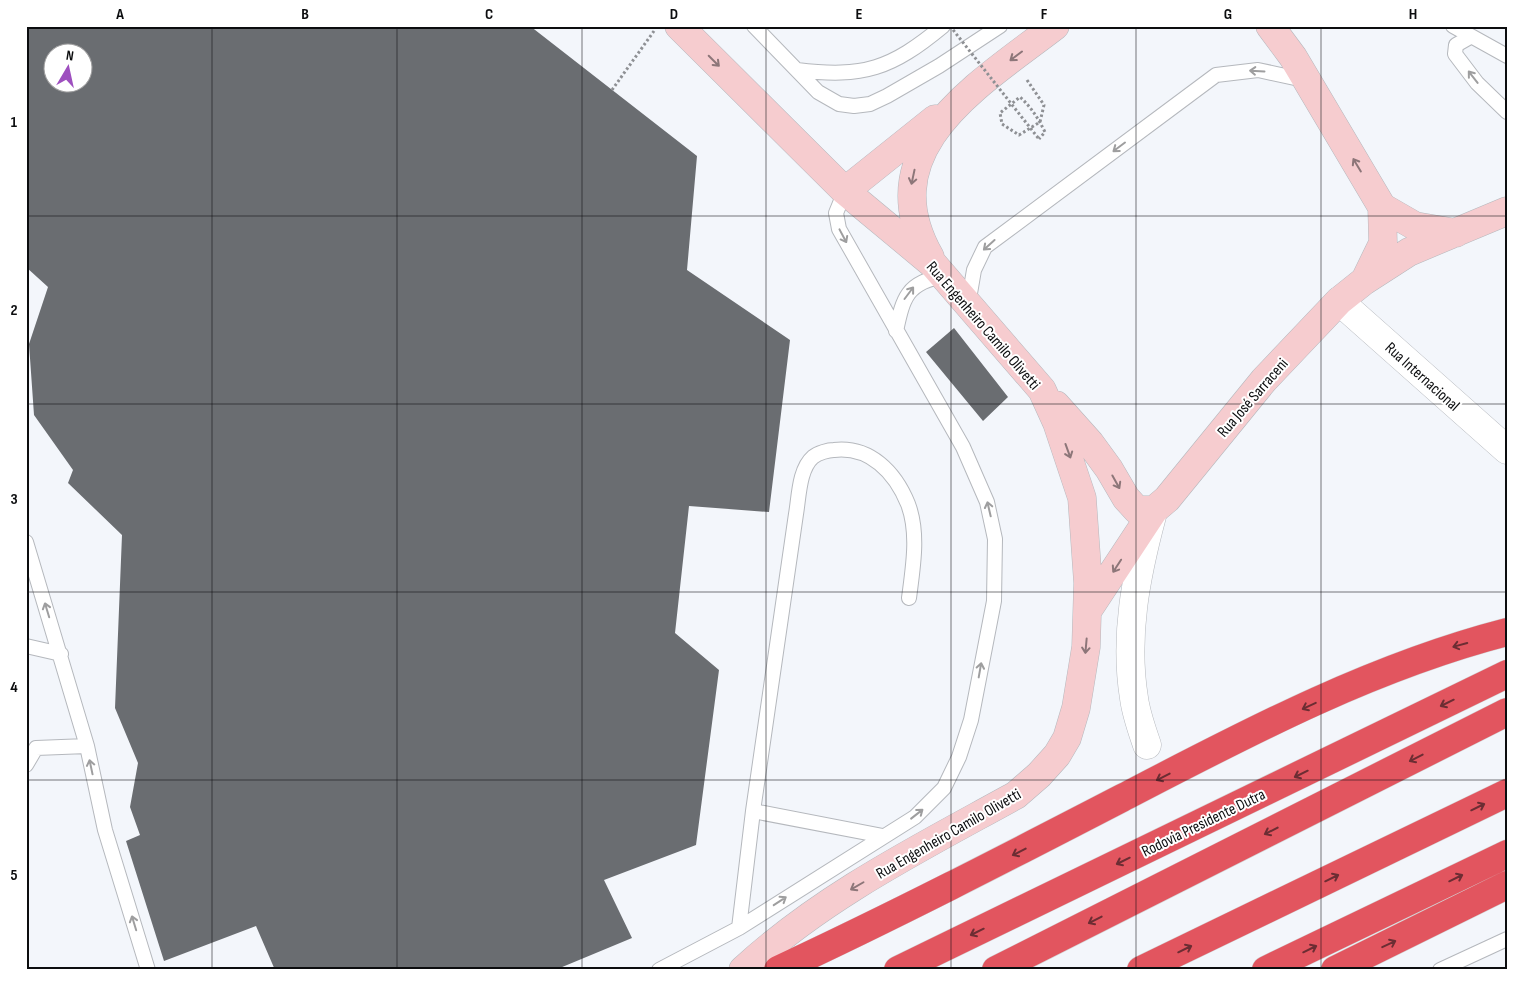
<svg xmlns="http://www.w3.org/2000/svg" width="1533" height="996" font-family="'Sofia Sans Condensed',sans-serif">
  <style>
    .building { fill: #6a6d71; fill-rule: evenodd }
    .lines { fill: none; stroke-linecap: round; stroke-linejoin: round }
    .lane-casing { stroke: #b5b8bd; stroke-width: 16 }
    .street-casing { stroke: #b5b8bd; stroke-width: 29 }
    .secondary-casing { stroke: #b5b8bd; stroke-width: 29 }
    .highway-casing { stroke: #d3d3d4; stroke-width: 29 }
    .path { stroke: #8e9094; stroke-width: 3; stroke-dasharray: 2.5 2.5; stroke-linecap: butt }
    .lane { stroke: #fff; stroke-width: 14 }
    .street { stroke: #fff; stroke-width: 28 }
    .secondary { stroke: #f6cccf; stroke-width: 28 }
    .highway { stroke: #e2555f; stroke-width: 28 }
    .path-bridge { stroke: #8e9094; stroke-width: 3; stroke-dasharray: 2.5 2.5; stroke-linecap: butt }
    .oneway { stroke: #8d7679 }
    .oneway2 { stroke: #9e9e9f }
    .oneway3 { stroke: #6c2d33 }
    .grid { fill: none; stroke: #0c0d0f; stroke-width: 1; stroke-opacity: 0.55 }
    .labels { text-anchor: middle; stroke-width: 4; stroke-linejoin: round; paint-order: stroke }
    .street-label { font-size: 16px; fill: #0c0d0f; stroke: #fff }
    .neatline { fill: none; stroke: #0c0d0f; stroke-width: 2 }
    .grid-label { font-size: 16px; text-anchor: middle; font-weight: bold; fill: #0c0d0f }
  </style>
  <rect width="100%" height="100%" fill="#f3f6fb"/>
  <path class="building" d="M26 26H530L697 156 687 270 790 340 769 512 689 506 675 633 719 670 696 845 604 880 632 938 555 970H275L256 926 164 961 126 841 140 835 130 807 138 763 115 708 122 535 68 483 73 470 34 415 29 344 48 287 26 267ZM52 52H82V82H52Z
    M954 328 1008 397 983 421 926 352Z"/>
  <g class="lines">
    <g class="lane-casing">
      <path id="lane" d="M754 26 818 92 839 104 854 106 870 104 887 96 939 66 1000 26
        M1453 26 1507 56
        M1470 37 1456 45 1455 54 1477 83 1507 112
        M797 70C864 78 891 69 943 26
        M968 305 974 270 985 247 1216 75 1258 70 1304 80
        M896 331C903 298 907 282 944 276
        M26 542 87 746 105 830 148 970
        M26 646 61 654
        M26 765 36 748 87 746
        M753 811 883 836
        M739 928 753 811 796 514C799 497 799 469 813 457 818 453 828 450 834 450 870 446 895 472 908 504 919 533 913 567 909 598
        M659 970 739 928 915 817 944 788 959 757 971 720 994 601 995 539 987 502 963 447 839 229 836 213 845 191
        M1440 970 1507 939"/>
    </g>
    <g class="street-casing">
      <path id="street" d="M1339 301 1507 450
        M1147 745C1142 730 1136 714 1134 698 1124 636 1136 576 1152 516"/>
    </g>
    <g class="secondary-casing">
      <path id="secondary" d="M679 26 845 191 934 265 1042 390 1057 423 1082 498 1088 583 1086 647 1076 708 1067 738 1057 755 1039 775 1016 795C922 847 823 896 743 970
        M1270 26 1293 57 1382 207 1383 243 1365 280
        M845 191 935 119
        M1382 207 1415 226 1456 233
        M930 257C868 148 980 84 1055 26
        M1056 405 1090 443 1109 469 1126 498 1137 510H1154L1167 499 1264 380 1339 301 1364 281 1409 252 1507 211
        M1088 610 1154 510"/>
    </g>
    <g class="highway-casing">
      <path id="highway" d="M778 970C894 916 1008 857 1122 798 1245 734 1371 667 1507 632
        M898 970 1507 674
        M996 970 1507 712
        M1141 970 1507 793
        M1266 970 1507 854
        M1335 970 1507 885"/>
    </g>
    <path class="path" d="M1027 80 1044 105 1040 122 1019 135 1002 124 1000 113 1020 97C1031 107 1038 118 1045 132L1039 139
      M612 90 654 31"/>
    <use href="#lane" class="lane"/>
    <use href="#street" class="street"/>
    <use href="#secondary" class="secondary"/>
    <use href="#highway" class="highway"/>
    <path class="path-bridge" d="M950 26 1039 139"/>
  </g>
  <defs><path id="oneway-shaft" d="M-6 0H5M1.5-3L5.5 0L1.5 3" fill="none" stroke-width="1.6" stroke-linecap="round" stroke-linejoin="round" transform="scale(1.25)"/></defs>
  <g class="oneway">
    <use href="#oneway-shaft" transform="translate(1016 56) rotate(143)"/>
    <use href="#oneway-shaft" transform="translate(714 61) rotate(45)"/>
    <use href="#oneway-shaft" transform="translate(1357 165) rotate(-121)"/>
    <use href="#oneway-shaft" transform="translate(913 177) rotate(102)"/>
    <use href="#oneway-shaft" transform="translate(1068 451) rotate(70)"/>
    <use href="#oneway-shaft" transform="translate(1116 482) rotate(61)"/>
    <use href="#oneway-shaft" transform="translate(1117 566) rotate(123)"/>
    <use href="#oneway-shaft" transform="translate(1086 646) rotate(95)"/>
    <use href="#oneway-shaft" transform="translate(857 886) rotate(150)"/>
  </g>
  <g class="oneway2">
    <use href="#oneway-shaft" transform="translate(1257 71) rotate(-177)"/>
    <use href="#oneway-shaft" transform="translate(1473 77) rotate(-128)"/>
    <use href="#oneway-shaft" transform="translate(1119 147) rotate(143)"/>
    <use href="#oneway-shaft" transform="translate(843 236) rotate(62)"/>
    <use href="#oneway-shaft" transform="translate(989 245) rotate(138)"/>
    <use href="#oneway-shaft" transform="translate(909 293) rotate(-53)"/>
    <use href="#oneway-shaft" transform="translate(989 509) rotate(-103)"/>
    <use href="#oneway-shaft" transform="translate(47 610) rotate(-107)"/>
    <use href="#oneway-shaft" transform="translate(980 670) rotate(-80)"/>
    <use href="#oneway-shaft" transform="translate(91 767) rotate(-102)"/>
    <use href="#oneway-shaft" transform="translate(917 814) rotate(-38)"/>
    <use href="#oneway-shaft" transform="translate(780 901) rotate(-33)"/>
    <use href="#oneway-shaft" transform="translate(134 923) rotate(-107)"/>
  </g>
  <g class="oneway3">
    <use href="#oneway-shaft" transform="translate(1460 645) rotate(165)"/>
    <use href="#oneway-shaft" transform="translate(1447 703) rotate(154)"/>
    <use href="#oneway-shaft" transform="translate(1309 706) rotate(155)"/>
    <use href="#oneway-shaft" transform="translate(1416 758) rotate(153)"/>
    <use href="#oneway-shaft" transform="translate(1301 774) rotate(154)"/>
    <use href="#oneway-shaft" transform="translate(1163 777) rotate(153)"/>
    <use href="#oneway-shaft" transform="translate(1478 807) rotate(-26)"/>
    <use href="#oneway-shaft" transform="translate(1271 831) rotate(153)"/>
    <use href="#oneway-shaft" transform="translate(1019 852) rotate(153)"/>
    <use href="#oneway-shaft" transform="translate(1123 861) rotate(154)"/>
    <use href="#oneway-shaft" transform="translate(1332 878) rotate(-26)"/>
    <use href="#oneway-shaft" transform="translate(1456 878) rotate(-26)"/>
    <use href="#oneway-shaft" transform="translate(1095 920) rotate(153)"/>
    <use href="#oneway-shaft" transform="translate(977 932) rotate(154)"/>
    <use href="#oneway-shaft" transform="translate(1389 944) rotate(-25)"/>
    <use href="#oneway-shaft" transform="translate(1185 949) rotate(-26)"/>
    <use href="#oneway-shaft" transform="translate(1310 949) rotate(-26)"/>
  </g>
  <path class="grid" d="M212 26V970M397 26V970M582 26V970M766 26V970M951 26V970M1136 26V970M1321 26V970M26 216H1507M26 404H1507M26 592H1507M26 780H1507"/>
  <g class="labels">
    <g class="street-label">
      <text transform="translate(984 325) rotate(49)" y="6">Rua Engenheiro Camilo Olivetti</text>
      <text transform="translate(1423 376) rotate(42)" y="6">Rua Internacional</text>
      <text transform="translate(1252 397) rotate(-49)" y="6">Rua José Sarraceni</text>
      <text transform="translate(1203 822) rotate(-26)" y="6">Rodovia Presidente Dutra</text>
      <text transform="translate(948 833) rotate(-30)" y="6">Rua Engenheiro Camilo Olivetti</text>
    </g>
  </g>
  <rect width="1533" height="996" fill="none" stroke="#ffffff" stroke-width="55"/>
  <g transform="translate(68 68) rotate(9)"><circle r="24" fill="#ffffff" stroke="#9e9e9f"/>
  <path d="M0-4L9 19L0 12L-9 19Z" fill="#9e4fbf"/>
  <text y="-8" font-size="14" font-weight="bold" text-anchor="middle" fill="#0c0d0f">N</text>
  </g>
  <rect x="28" y="28" width="1478" height="940" class="neatline"/>
  <g class="grid-label">
    <text x="120" y="19">A</text>
    <text x="305" y="19">B</text>
    <text x="489" y="19">C</text>
    <text x="674" y="19">D</text>
    <text x="859" y="19">E</text>
    <text x="1044" y="19">F</text>
    <text x="1228" y="19">G</text>
    <text x="1413" y="19">H</text>
    <text x="14" y="127">1</text>
    <text x="14" y="315">2</text>
    <text x="14" y="504">3</text>
    <text x="14" y="692">4</text>
    <text x="14" y="880">5</text>
  </g>
</svg>
